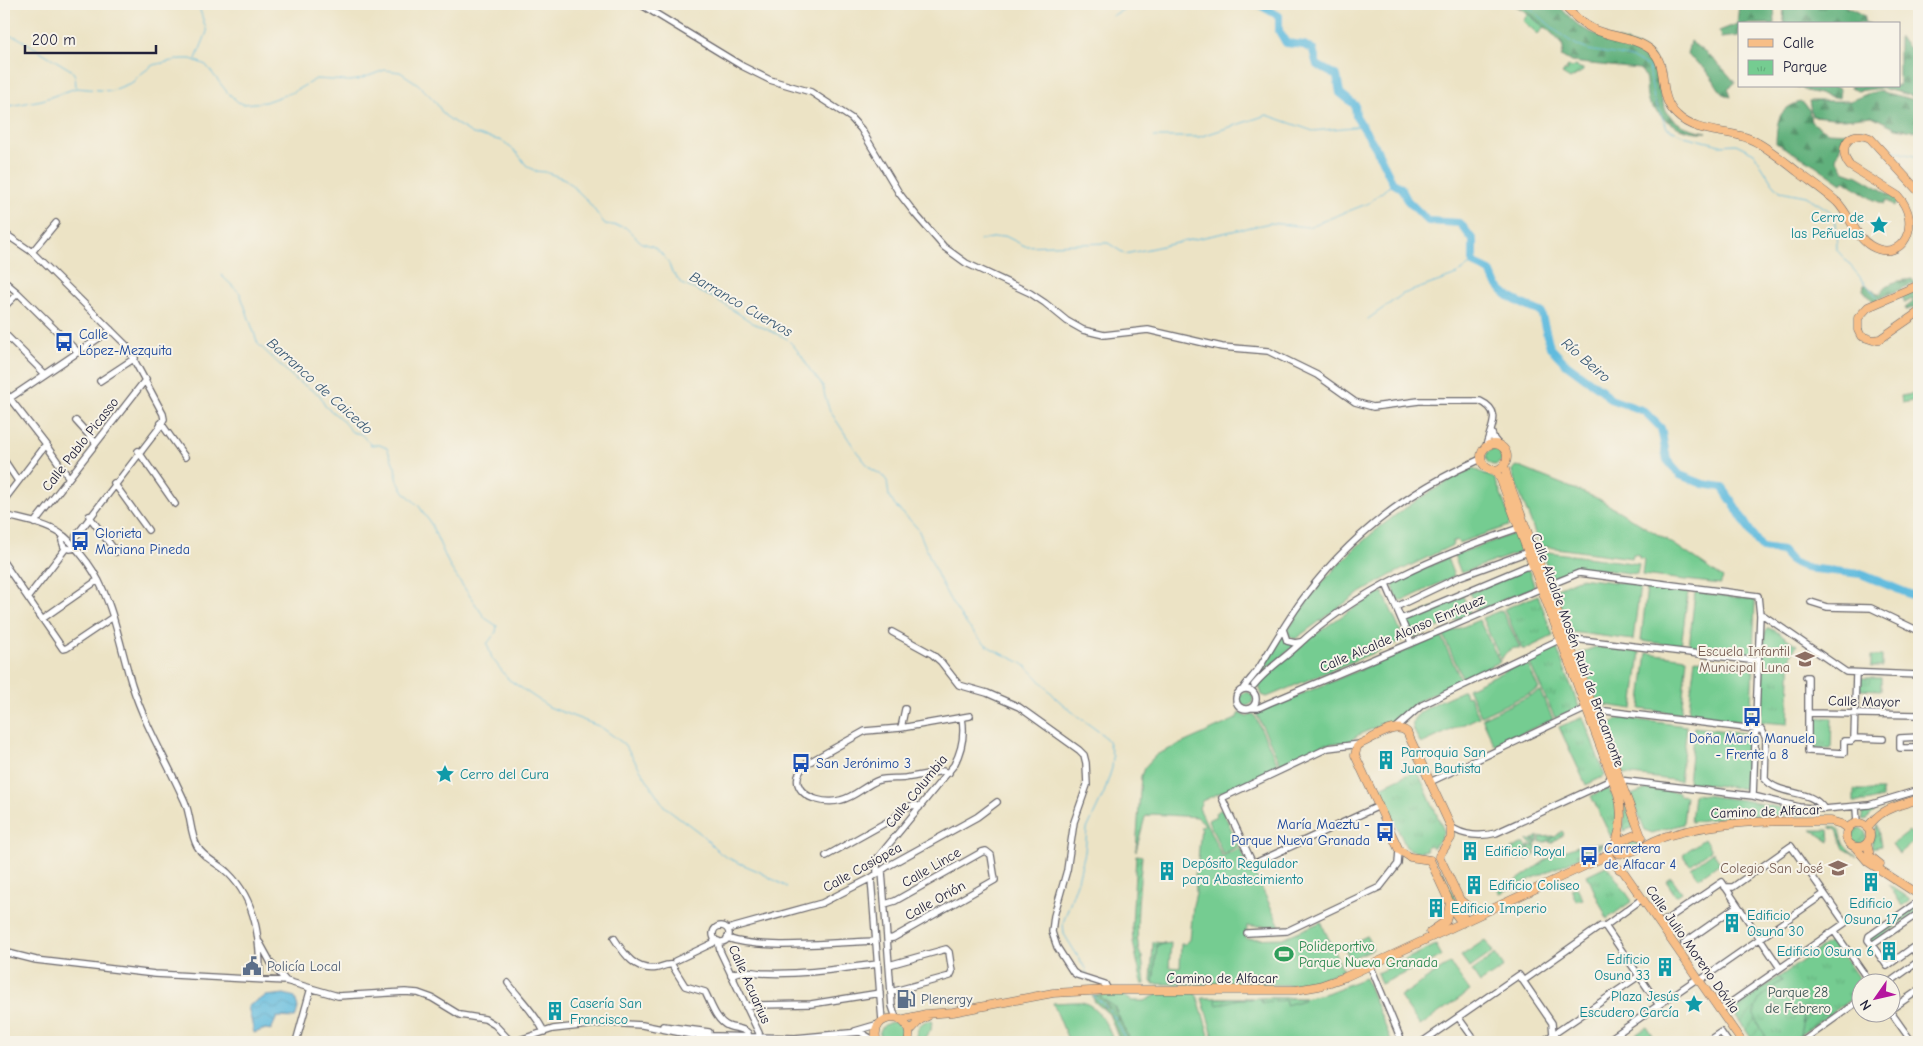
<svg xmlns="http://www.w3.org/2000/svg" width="1923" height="1046" font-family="'Comic Neue',sans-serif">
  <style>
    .grass { fill: #75cc91; stroke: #4c7766 }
    .forest { fill: url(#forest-firs); stroke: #41695b }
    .cemetery { fill: url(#cemetery-stones); stroke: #4c7766 }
    .park { fill: url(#park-tufts); stroke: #4c7766 }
    .garden { fill: url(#garden-furrows); stroke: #4c7766 }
    .water { fill: url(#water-waves); stroke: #426e8c }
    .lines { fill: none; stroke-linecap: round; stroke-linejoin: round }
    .stream { stroke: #61bbde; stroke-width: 1 }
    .river { stroke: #61bbde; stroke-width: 8 }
    .minor-casing { stroke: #69666b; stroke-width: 8 }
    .major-casing { stroke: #69666b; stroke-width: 9 }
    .minor { stroke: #fff; stroke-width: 5.5 }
    .major { stroke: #f7be87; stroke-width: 8 }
    .labels { text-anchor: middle; stroke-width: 4; stroke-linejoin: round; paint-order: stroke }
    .culture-label { font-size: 14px; fill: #0d838f; stroke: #f7f3e8; text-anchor: start }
    .transit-label { font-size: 14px; fill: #164399; stroke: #f7f3e8; text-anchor: start }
    .street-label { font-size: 14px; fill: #22223b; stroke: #f7f3e8 }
    .education-label { font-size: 14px; fill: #785e54; stroke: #f7f3e8; text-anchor: end }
    .leisure-label { font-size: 14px; fill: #27864d; stroke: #f7f3e8; text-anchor: start }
    .service-label { font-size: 14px; fill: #4e5e75; stroke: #f7f3e8; text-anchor: start }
    .park-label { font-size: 14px; fill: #3b5555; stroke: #f7f3e8 }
    .water-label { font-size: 15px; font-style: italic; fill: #385874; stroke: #f7f3e8 }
  </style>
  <defs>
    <pattern id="forest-firs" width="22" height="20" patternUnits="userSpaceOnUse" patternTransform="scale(1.25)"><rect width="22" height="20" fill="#60b07b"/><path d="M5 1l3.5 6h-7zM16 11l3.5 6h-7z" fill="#4f8f66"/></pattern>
    <pattern id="cemetery-stones" width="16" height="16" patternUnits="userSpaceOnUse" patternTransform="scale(1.25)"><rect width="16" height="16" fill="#75cc91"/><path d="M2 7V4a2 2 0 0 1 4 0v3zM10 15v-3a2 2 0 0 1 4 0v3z" fill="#65af7e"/></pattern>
    <pattern id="park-tufts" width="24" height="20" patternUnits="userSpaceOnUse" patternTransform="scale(1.25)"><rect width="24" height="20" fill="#75cc91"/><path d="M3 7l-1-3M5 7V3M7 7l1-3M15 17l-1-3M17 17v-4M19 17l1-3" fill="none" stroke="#65af7e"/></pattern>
    <pattern id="garden-furrows" width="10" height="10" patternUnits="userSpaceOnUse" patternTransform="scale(1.25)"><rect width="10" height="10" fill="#75cc91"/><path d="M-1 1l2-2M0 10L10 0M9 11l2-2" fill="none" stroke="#65af7e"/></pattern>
    <pattern id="water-waves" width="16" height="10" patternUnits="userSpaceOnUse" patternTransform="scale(1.25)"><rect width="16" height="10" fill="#61bbde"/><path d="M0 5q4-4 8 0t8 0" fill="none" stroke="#54a0bf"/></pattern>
  </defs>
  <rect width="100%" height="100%" fill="#f7f3e8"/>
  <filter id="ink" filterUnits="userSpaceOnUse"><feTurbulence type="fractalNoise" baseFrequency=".02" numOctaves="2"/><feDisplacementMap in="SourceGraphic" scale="10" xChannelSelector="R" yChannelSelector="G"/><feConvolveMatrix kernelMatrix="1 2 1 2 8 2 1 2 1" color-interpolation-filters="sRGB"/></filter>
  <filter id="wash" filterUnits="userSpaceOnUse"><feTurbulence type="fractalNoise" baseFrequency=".0096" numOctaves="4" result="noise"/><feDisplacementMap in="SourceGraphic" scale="20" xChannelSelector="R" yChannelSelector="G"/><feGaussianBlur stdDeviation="1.12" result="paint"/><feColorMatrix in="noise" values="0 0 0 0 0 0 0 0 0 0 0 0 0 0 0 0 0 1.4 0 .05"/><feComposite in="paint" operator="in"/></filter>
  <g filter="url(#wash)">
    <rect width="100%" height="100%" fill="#ece3c5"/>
    <path class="grass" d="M1528 14 1544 27 1538 34 1523 21Z
      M1486 457a8 8 0 1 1 16 0a8 8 0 1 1-16 0Z
      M1517 466 1599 499 1675 545 1723 578 1720 584 1642 575 1644 559 1639 558V555L1633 554 1632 558 1540 546 1512 473V470Z
      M1473 468 1495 479 1511 521 1508 526 1459 543 1457 540 1452 542 1453 545 1391 575 1352 598 1295 639 1289 636 1288 630C1334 556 1397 507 1473 468Z
      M1513 534 1515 536 1521 550 1518 553 1461 573 1454 555Z
      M1541 551 1639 564 1637 574 1580 567 1551 578Z
      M1447 558 1454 576 1403 601H1398L1392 584Z
      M1525 570 1529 571 1534 585 1532 588 1477 611 1470 593Z
      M1580 578 1640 585 1633 640 1571 632 1555 589Z
      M1647 586 1688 592 1681 646 1641 641Z
      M1383 592 1403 637 1402 641 1267 697 1262 695 1259 686C1276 660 1353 605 1383 592Z
      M1695 592 1755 600 1753 655 1689 647Z
      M1463 596 1470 614 1415 637 1413 636 1406 624 1407 619Z
      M1502 610 1520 648C1511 647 1505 652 1501 660L1482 618Z
      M1479 620 1500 662 1463 679 1443 635Z
      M1282 635 1297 644 1259 675Z
      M1441 636 1461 680 1415 703 1398 720 1386 723 1360 734 1348 742 1325 744 1281 765 1256 713Z
      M1596 647 1640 652 1633 709 1598 704 1579 653Z
      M1647 653 1687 658 1681 714 1640 709Z
      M1695 659 1753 666 1750 723 1688 715Z
      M1526 661 1539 689 1481 716 1468 688Z
      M1464 690 1466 696 1469 695 1479 717 1421 744C1418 738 1411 728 1413 722 1416 709 1452 696 1464 690Z
      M1540 691 1553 719 1495 746 1482 718Z
      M1239 699a7 7 0 1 1 14 0a7 7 0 1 1-14 0Z
      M1239 713 1247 717 1254 714 1279 766 1202 801 1199 808 1222 856 1240 848 1251 873 1254 872 1280 926H1247L1246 939 1283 938 1321 922 1343 970 1315 981 1293 985 1194 984V982L1193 984H1153L1157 945 1171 943 1169 967 1180 968 1181 944H1185L1190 940 1193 905 1196 893 1195 872 1197 871 1201 826 1205 825 1202 821 1197 817 1152 814 1145 817 1136 851 1141 776 1144 768 1156 755 1236 719Z
      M1622 718 1687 726 1680 781 1624 774 1606 725Z
      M1694 727 1750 734 1748 789 1688 782Z
      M1647 789 1679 792V795L1686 796 1683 824 1652 833 1645 830 1631 795Z
      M1694 794 1743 800 1805 813V815L1731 816 1691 822Z
      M1222 809 1239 846 1223 854 1208 820 1216 816 1215 813Z
      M1909 831 1916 840 1899 854 1892 844Z
      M1704 839 1711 850 1690 865 1683 854Z
      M1521 844H1525L1529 851 1528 855 1518 861 1511 849Z
      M1583 844H1602L1587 848 1577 854V855L1605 844V846L1500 893 1495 883 1499 881 1503 890 1559 851 1561 852Z
      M1713 852 1720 863 1699 878 1691 868Z
      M1442 870 1462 914 1460 915 1439 871Z
      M1367 936 1373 949 1350 959 1344 947Z
      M1485 940 1493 952 1470 968 1461 956Z
      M1436 945 1442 956 1381 984 1377 973Z
      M1495 954 1504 967 1480 983 1472 971Z
      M1450 963 1470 991 1420 1026 1400 997Z
      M1365 978 1392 1042H1215L1202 998H1303L1327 993Z
      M1100 993 1121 994 1132 1001H1145L1160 993H1195L1198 998 1211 1042H1130L1114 1006 1102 999Z
      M1073 1002C1077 1002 1082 1001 1085 1003 1099 1008 1107 1025 1112 1037L1100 1042H1069L1053 1003Z
      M926 1021H932L931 1030 922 1042H915C917 1032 916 1026 926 1021Z
      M894 1022 903 1029 905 1037 903 1041 881 1042C877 1031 882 1023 894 1022Z
      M1647 1027 1657 1042H1625Z"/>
    <path class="forest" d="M1511 4H1557C1566 13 1575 24 1586 30 1604 40 1640 40 1653 57 1659 64 1659 74 1659 83 1662 116 1675 127 1707 132 1686 133 1672 127 1658 113 1655 109 1650 106 1648 101 1644 90 1650 77 1639 69L1571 62 1561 56C1563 53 1564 49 1562 45 1557 35 1521 6 1511 4Z
      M1739 4H1774L1775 24H1739V36L1721 38 1719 31 1737 24Z
      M1783 4H1841L1865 16 1864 22 1870 24H1784Z
      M1899 37 1919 59V98L1882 88 1857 91 1850 86H1899Z
      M1690 41C1707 54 1723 66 1735 83L1728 88 1731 97C1719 95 1717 83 1709 74 1704 66 1694 61 1687 55Z
      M1794 86H1831L1840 89 1839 98 1806 91 1801 88Z
      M1878 91 1919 101V132L1896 128 1872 116 1844 119 1812 116 1809 101H1850L1867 94Z
      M1800 102 1809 109 1811 122 1828 132 1850 133 1844 138 1836 158 1844 171 1858 176 1899 200 1894 206 1886 200 1884 204 1872 199 1844 180 1842 184 1815 165 1776 143C1777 122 1777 109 1800 102Z
      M1912 279 1915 283 1873 301 1863 290 1864 285H1866L1877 294 1881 293C1887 281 1900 281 1912 279Z
      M1919 290V306L1906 310 1905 308 1913 302 1912 299 1905 303 1902 297Z
      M1101 995 1102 999 1114 1006 1130 1042H1120L1109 1014 1095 1002 1092 996Z"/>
    <path class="cemetery" d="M1919 393V400L1902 403 1901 396Z"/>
    <path class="park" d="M1538 595 1553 636 1526 649H1522L1504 609Z
      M1768 628 1776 631 1797 645 1791 655 1788 724 1761 722 1765 632Z
      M1556 646 1579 707 1555 718 1528 660Z
      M1871 656H1882V667H1871Z
      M1858 678H1881V690L1858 689Z
      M1583 717 1605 776 1586 785 1559 727Z
      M1814 717 1832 718 1831 749H1813Z
      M1417 770 1444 831 1440 840 1433 848 1431 845 1426 847 1427 850C1419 852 1413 852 1406 847L1379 788Z
      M1608 788C1619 802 1619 824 1611 837L1591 796Z
      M1606 866 1608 867 1632 901 1607 919 1587 875Z
      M1919 903V911L1872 943 1870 936Z
      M1832 940 1862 983 1860 993 1790 1042H1754L1732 1010Z"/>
    <path class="garden" d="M1568 66 1572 68 1574 66 1583 69V71L1570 79 1562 74 1565 70 1567 72 1568 70 1566 68Z
      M1854 790H1882V798L1866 802H1854Z
      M1621 795H1623L1634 827 1623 831 1625 810Z
      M1875 808 1876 810 1867 819 1863 820 1862 818V811Z
      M1877 824 1881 846 1871 848Z
      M1831 826C1844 828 1839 836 1844 845 1847 849 1853 852 1857 856L1843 848 1837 830 1831 828Z
      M1850 836a8 8 0 1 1 16 0a8 8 0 1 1-16 0Z
      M1812 830H1829L1830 842Z
      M1562 831 1564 834 1551 843 1549 842 1554 837 1547 842H1540V837L1554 836 1555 837Z
      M1538 836V842L1533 840 1535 843 1538 842 1535 846 1537 849 1534 852 1536 854 1527 860 1525 856 1529 851 1534 852 1529 850 1528 846H1535L1527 841 1532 840Z
      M1636 838 1641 840 1640 844 1622 852 1618 849V845Z
      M1136 855 1142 856C1141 873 1132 947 1142 957L1145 984H1142L1133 942 1132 925Z
      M1671 877 1682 892 1676 896 1666 881Z
      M1889 885 1909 898V901L1902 906Z
      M1577 887 1583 899 1576 901 1571 889Z
      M1153 942 1165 943 1157 945 1153 984 1151 982Z
      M1779 977 1782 981C1767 991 1747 1004 1758 1025 1762 1031 1767 1035 1767 1042H1754L1732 1010Z
      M1215 998H1252V999H1239L1217 1005Z
      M1260 998H1303L1304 1000 1286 1005 1285 1000C1276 1002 1272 1000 1262 1003Z
      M1810 1010 1827 1013 1829 1015 1800 1035 1804 1014Z"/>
    <path class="water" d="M284 994 295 997 298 1008 295 1018 277 1017 271 1030 266 1029 254 1033 248 1006 266 996Z"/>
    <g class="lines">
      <path class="stream" d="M1526 4C1544 19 1565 43 1589 50 1611 55 1628 53 1649 67L1654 99 1667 128 1684 136 1720 145 1736 144 1754 153 1772 182 1780 191 1806 196 1830 211 1836 223 1837 250 1877 297
        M1112 16 1133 4
        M4 31 10 36 17 37 71 70 75 75 76 87
        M196 59 207 32 198 4
        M4 107 42 100 76 88 111 91 133 82 138 76 153 65 181 59H191L206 65 227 92 238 102 243 104 265 102 293 92 316 79 349 81 357 80 385 70 400 72 418 84 434 100 444 115 458 125 473 134 503 141 518 154 526 165 535 171 545 172 565 179 586 199 605 224 625 227 642 243 652 246 660 252 668 262 672 272 682 284 716 299 753 323 786 338 792 344 801 355 810 370 823 386 825 397 830 411 857 452 870 468 883 476 887 481 889 496 895 506 910 520 918 529C936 571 951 616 988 646 1000 655 1017 658 1028 668 1038 677 1047 689 1057 699 1071 712 1087 723 1102 734L1108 741 1113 757 1112 768 1104 793 1087 829 1085 852 1078 880 1063 923 1064 934 1085 968 1087 976
        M1154 137H1199L1267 115 1313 131 1363 126
        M1894 151 1914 156 1919 160
        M980 240 1005 236 1025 246 1108 243 1125 254 1270 223 1308 227 1369 203 1393 183
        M221 275 240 293 258 344 296 380 320 395 325 406 340 418 352 432 361 434 371 445H380L387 448 395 467 398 482 405 493 419 506 431 524 450 567 485 618 497 626 496 632 487 644 492 658 508 679 549 707 601 727 624 744 664 806 700 833 721 854 730 859 758 871 787 887
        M1368 319 1403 294 1454 276 1473 263
        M1094 996C1112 1010 1118 1021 1126 1042"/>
      <path class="river" d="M1258 4 1279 16V31L1286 43 1304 45 1313 50 1317 65 1337 76 1340 93 1355 105 1356 116 1376 148 1393 183 1401 188 1407 200 1428 221 1460 223 1473 240V263L1490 271C1499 296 1517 302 1541 312L1550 347 1565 363 1603 391 1610 399 1644 411 1661 428 1667 460 1680 475 1703 484 1722 487C1737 507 1747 529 1762 548L1782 551 1791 561 1806 568 1861 574 1919 598"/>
    </g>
  </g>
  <g filter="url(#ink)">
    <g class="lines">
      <g class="minor-casing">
        <path id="minor" d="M640 4 742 66 770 80 811 92 851 118 861 129 899 193 916 215 944 247 966 263 1030 293 1045 303 1067 321 1083 330 1104 335 1148 330 1222 347 1268 351 1317 375 1355 402 1373 407 1419 401H1480C1504 412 1490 428 1486 446
          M4 233 32 252 126 345 163 414 164 419 159 428 76 536
          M32 252 56 223
          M4 281 18 293 78 352
          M4 307 18 293
          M4 333 45 374
          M100 381 135 358
          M4 391 46 445 69 478
          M10 398 111 330
          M76 421 96 443
          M161 423 185 457
          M1491 431 1494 439 1498 444
          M138 451 175 504
          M4 460 18 481
          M114 483 148 530
          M4 500 46 445
          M4 515C22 520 45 523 61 534 71 540 79 552 87 562 113 597 119 644 132 685 145 726 168 763 185 802 191 816 190 833 197 846 204 859 218 863 228 873 257 901 260 941 260 978
          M89 516 116 552
          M34 523 146 379
          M64 536 62 541 64 547 70 549 75 548
          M4 563 63 649 67 648 113 617
          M1386 584 1411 642
          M1547 586 1579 573 1758 596 1760 615 1753 796
          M28 597 66 548
          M1811 602 1827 607 1871 608 1919 631
          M1396 607 1459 577 1528 552
          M1760 615H1763L1846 672 1919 675
          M42 619 98 580
          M1401 619 1525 567 1534 566
          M1283 629 1287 641 1295 643 1300 642
          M892 632 932 654 941 662 959 685 987 693 1019 707 1079 750 1084 755 1086 763 1087 785 1074 822 1067 870 1054 916 1052 932 1057 947 1073 972 1077 975 1105 984 1108 990
          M1568 641 1574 639 1758 661
          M1806 677H1808V751L1844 753V741H1851L1854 738 1883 739
          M1254 685C1266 670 1282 660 1296 647 1358 588 1440 555 1519 528
          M1236 699a10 10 0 1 1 20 0a10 10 0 1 1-20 0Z
          M1243 689C1247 682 1254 676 1259 668 1274 644 1288 618 1306 595 1351 535 1412 489 1481 459
          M1252 708H1258L1269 703 1542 588
          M1594 712 1606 711 1762 730 1766 739 1765 779C1780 797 1811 788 1824 809
          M1808 713 1919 715
          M901 728 905 709
          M1396 728 1422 705 1561 639
          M1854 738 1856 673
          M1918 738 1917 748H1900V738L1919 737
          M1360 744 1328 748 1222 798 1253 864 1379 806
          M949 773 943 771C931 773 918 776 905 778 897 779 887 778 879 780 865 785 855 797 841 800 828 804 803 800 798 784 796 776 800 770 806 764L865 731 901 728 970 716
          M1619 780 1753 796 1799 807 1824 809 1869 805 1919 790
          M1430 782 1587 708
          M1856 807 1857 823
          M1451 827C1463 836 1482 837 1496 833L1607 782 1612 775
          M826 856 894 818 905 807 916 805 919 808
          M882 871 892 1006 896 1018
          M877 874V859L880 855 954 765C962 750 965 735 962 718
          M871 878 882 1021
          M1919 901 1869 936 1868 940 1872 945 1919 913
          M885 904 895 901 982 852 986 851 991 855 995 880 893 938 887 939
          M1660 924 1722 882 1780 968
          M1605 926 1659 1005
          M713 934a8 8 0 1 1 16 0a8 8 0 1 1-16 0Z
          M728 929 822 903 871 878 888 866 977 817 997 802
          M1834 931 1871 984
          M1247 933 1287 931 1380 887 1398 864 1399 850
          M614 938C624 954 636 972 657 968 662 967 666 964 672 965L685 986 705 992C711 1003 716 1021 728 1026 735 1029 742 1027 748 1033V1036
          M727 938C762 951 837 942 876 941
          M718 941 720 951 759 1033V1037
          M260 943 271 963 286 981
          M1684 943 1737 906
          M1872 945 1887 966 1912 948 1919 958
          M4 952 36 960 155 974 286 981 338 996 405 992 418 993 432 998 460 1015 485 1019 495 1025 511 1042
          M675 961 713 943 715 939
          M889 965 946 949 949 952 952 972 950 976 891 992
          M1370 965 1402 1042
          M731 975C740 969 751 972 761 973 801 975 839 969 878 964
          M1523 981 1601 926H1605L1642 899
          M1699 981 1824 894
          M508 983C519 998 537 1015 544 1032
          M1887 984 1919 961
          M746 1007 752 1005 811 1004 880 993
          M1720 1010 1845 923 1791 846 1733 887H1725
          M1890 1010 1919 990
          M1890 1011 1912 1042
          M1458 1017 1476 1042
          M663 1026 709 1032
          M855 1031 879 1024
          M296 1042 311 988
          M513 1042 553 1029 607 1023 642 1025 692 1035 717 1036 795 1038 860 1032 877 1042
          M1422 1042 1519 975 1552 1023 1553 1035 1558 1042
          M1542 1042 1639 976
          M1605 1042 1698 978
          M1706 1042 1721 1032 1728 1042
          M1803 1042V1041L1860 1000"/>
      </g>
      <g class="major-casing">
        <path id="major" d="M1562 4C1572 14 1582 24 1595 30 1613 37 1636 38 1651 50 1670 65 1656 96 1677 115 1698 136 1734 128 1758 143 1772 151 1785 162 1798 172 1811 182 1825 191 1837 202 1850 215 1855 237 1871 246 1903 264 1923 223 1898 196L1850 166C1836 149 1849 128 1870 138L1919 192
          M1919 285 1868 307 1858 318V330L1861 336 1873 340 1880 339 1919 312
          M1481 457a13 13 0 1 1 26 0a13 13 0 1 1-26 0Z
          M1504 465 1507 477 1641 836
          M1495 470 1501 480 1618 794C1623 813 1622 829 1614 847L1617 853C1627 858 1654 839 1667 836 1722 820 1774 821 1831 821L1841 824 1848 829
          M1846 835a12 12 0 1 1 24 0a12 12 0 1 1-24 0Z
          M1867 828C1881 808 1897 806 1919 799
          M1616 843 1635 835 1642 837
          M1867 844 1870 856 1880 864
          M1855 847 1868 862 1919 895
          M1439 856 1460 900 1464 922
          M1610 858 1619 869 1623 871 1742 1042
          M1430 860 1410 857 1399 850 1355 755 1357 747 1360 744C1373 739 1395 721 1407 732L1451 827V838L1439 856
          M1430 860 1454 912 1462 923
          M1460 900 1470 908 1484 912
          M1430 932 1446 921 1450 903
          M900 1020 926 1014 953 1012 1053 993 1108 990H1296L1319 986 1345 977 1602 858 1614 848
          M909 1032 920 1020 928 1016
          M877 1042C867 1011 917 1010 908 1042"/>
      </g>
      <use href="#minor" class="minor"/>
      <use href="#major" class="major"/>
    </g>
  </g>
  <defs>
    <g id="sight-bare" transform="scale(1.5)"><path d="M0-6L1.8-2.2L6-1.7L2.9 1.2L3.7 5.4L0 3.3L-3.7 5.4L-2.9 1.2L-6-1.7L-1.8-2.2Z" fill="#0f9aa8" stroke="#f7f3e8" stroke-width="2.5" paint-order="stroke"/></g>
    <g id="bus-bare" transform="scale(1.5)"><path d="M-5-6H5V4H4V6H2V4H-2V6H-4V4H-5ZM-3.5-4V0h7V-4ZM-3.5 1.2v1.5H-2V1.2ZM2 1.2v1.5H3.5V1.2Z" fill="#1a4fb4" stroke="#f7f3e8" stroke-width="2.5" paint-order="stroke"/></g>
    <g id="school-bare" transform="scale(1.5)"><path d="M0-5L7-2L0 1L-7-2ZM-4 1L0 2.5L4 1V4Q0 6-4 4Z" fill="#8d6e63" stroke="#f7f3e8" stroke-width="2.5" paint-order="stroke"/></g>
    <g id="building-bare" transform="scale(1.5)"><path d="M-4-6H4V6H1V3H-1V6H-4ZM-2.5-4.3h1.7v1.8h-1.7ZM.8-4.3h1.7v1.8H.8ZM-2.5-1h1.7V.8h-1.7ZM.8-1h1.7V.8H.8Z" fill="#0f9aa8" stroke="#f7f3e8" stroke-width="2.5" paint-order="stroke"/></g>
    <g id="stadium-bare" transform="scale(1.5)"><path d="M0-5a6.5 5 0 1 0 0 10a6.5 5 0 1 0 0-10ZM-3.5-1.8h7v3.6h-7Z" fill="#2e9e5b" stroke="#f7f3e8" stroke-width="2.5" paint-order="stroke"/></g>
    <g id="civic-bare" transform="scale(1.5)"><path d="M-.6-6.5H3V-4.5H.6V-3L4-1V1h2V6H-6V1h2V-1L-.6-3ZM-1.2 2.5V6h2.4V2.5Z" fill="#5c6f8a" stroke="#f7f3e8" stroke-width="2.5" paint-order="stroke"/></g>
    <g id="fuel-bare" transform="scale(1.5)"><path d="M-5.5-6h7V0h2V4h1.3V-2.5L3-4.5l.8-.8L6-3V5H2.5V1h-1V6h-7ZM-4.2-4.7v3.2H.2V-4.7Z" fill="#5c6f8a" stroke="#f7f3e8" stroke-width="2.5" paint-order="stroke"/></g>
  </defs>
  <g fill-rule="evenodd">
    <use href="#sight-bare" x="1879" y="225"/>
    <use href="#bus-bare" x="64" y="342"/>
    <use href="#bus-bare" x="80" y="541"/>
    <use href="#school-bare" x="1805" y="659"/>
    <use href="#bus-bare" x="1752" y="717"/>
    <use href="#building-bare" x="1386" y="760"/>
    <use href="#bus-bare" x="801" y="763"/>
    <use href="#sight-bare" x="445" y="774"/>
    <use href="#bus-bare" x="1385" y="832"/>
    <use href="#building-bare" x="1470" y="851"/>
    <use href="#bus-bare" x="1589" y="856"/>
    <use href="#school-bare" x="1838" y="868"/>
    <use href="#building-bare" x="1167" y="871"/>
    <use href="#building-bare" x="1871" y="882"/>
    <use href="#building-bare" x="1474" y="885"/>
    <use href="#building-bare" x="1436" y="908"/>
    <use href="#building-bare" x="1732" y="923"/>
    <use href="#building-bare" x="1889" y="951"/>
    <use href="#stadium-bare" x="1284" y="954"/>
    <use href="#civic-bare" x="252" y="966"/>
    <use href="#building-bare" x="1665" y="967"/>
    <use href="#fuel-bare" x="906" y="999"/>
    <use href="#sight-bare" x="1694" y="1004"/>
    <use href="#building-bare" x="555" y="1011"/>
  </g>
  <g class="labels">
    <g class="culture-label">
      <text x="1864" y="222" text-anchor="end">Cerro de<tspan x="1864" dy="16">las Peñuelas</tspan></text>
      <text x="1401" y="757">Parroquia San<tspan x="1401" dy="16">Juan Bautista</tspan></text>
      <text x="460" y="779">Cerro del Cura</text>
      <text x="1485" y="856">Edificio Royal</text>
      <text x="1182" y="868">Depósito Regulador<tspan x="1182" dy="16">para Abastecimiento</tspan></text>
      <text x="1489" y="890">Edificio Coliseo</text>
      <text x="1871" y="908" text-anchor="middle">Edificio<tspan x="1871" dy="16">Osuna 17</tspan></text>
      <text x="1451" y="913">Edificio Imperio</text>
      <text x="1747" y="920">Edificio<tspan x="1747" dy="16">Osuna 30</tspan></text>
      <text x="1874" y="956" text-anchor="end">Edificio Osuna 6</text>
      <text x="1650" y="964" text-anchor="end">Edificio<tspan x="1650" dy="16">Osuna 33</tspan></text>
      <text x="1679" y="1001" text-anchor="end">Plaza Jesús<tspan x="1679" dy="16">Escudero García</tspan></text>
      <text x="570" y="1008">Casería San<tspan x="570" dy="16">Francisco</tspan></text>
    </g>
    <g class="transit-label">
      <text x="79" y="339">Calle<tspan x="79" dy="16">López-Mezquita</tspan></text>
      <text x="95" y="538">Glorieta<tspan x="95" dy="16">Mariana Pineda</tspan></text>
      <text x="1752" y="743" text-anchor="middle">Doña María Manuela<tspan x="1752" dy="16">- Frente a 8</tspan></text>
      <text x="816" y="768">San Jerónimo 3</text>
      <text x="1370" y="829" text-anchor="end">María Maeztu -<tspan x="1370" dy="16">Parque Nueva Granada</tspan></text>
      <text x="1604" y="853">Carretera<tspan x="1604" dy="16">de Alfacar 4</tspan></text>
    </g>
    <g class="street-label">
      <text transform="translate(80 444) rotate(-52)" y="5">Calle Pablo Picasso</text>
      <text transform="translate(1402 633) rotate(-23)" y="5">Calle Alcalde Alonso Enríquez</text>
      <text transform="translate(1578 650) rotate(70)" y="5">Calle Alcalde Mosén Rubí de Bracamonte</text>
      <text transform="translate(1864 701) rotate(1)" y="5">Calle Mayor</text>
      <text transform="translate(916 791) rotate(-51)" y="5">Calle Columbia</text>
      <text transform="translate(1766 811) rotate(-2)" y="5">Camino de Alfacar</text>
      <text transform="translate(862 867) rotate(-29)" y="5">Calle Casiopea</text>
      <text transform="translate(931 867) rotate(-30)" y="5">Calle Lince</text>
      <text transform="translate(935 900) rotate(-29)" y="5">Calle Orión</text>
      <text transform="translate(1693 949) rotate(55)" y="5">Calle Julio Moreno Dávila</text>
      <text x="1222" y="983">Camino de Alfacar</text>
      <text transform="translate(750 984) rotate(66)" y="5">Calle Acuarius</text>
    </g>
    <g class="education-label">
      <text x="1790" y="656">Escuela Infantil<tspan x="1790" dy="16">Municipal Luna</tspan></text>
      <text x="1823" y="873">Colegio San José</text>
    </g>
    <g class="leisure-label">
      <text x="1299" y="951">Polideportivo<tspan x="1299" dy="16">Parque Nueva Granada</tspan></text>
    </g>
    <g class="service-label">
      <text x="267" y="971">Policía Local</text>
      <text x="921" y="1004">Plenergy</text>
    </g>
    <g class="park-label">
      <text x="1798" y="997">Parque 28<tspan x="1798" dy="16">de Febrero</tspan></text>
    </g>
    <g class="water-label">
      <text transform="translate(741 304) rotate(30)" y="5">Barranco Cuervos</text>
      <text transform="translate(1586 360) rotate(41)" y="5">Río Beiro</text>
      <text transform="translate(320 386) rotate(42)" y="5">Barranco de Caicedo</text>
    </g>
  </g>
  <rect width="1923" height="1046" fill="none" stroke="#f7f3e8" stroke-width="20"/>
  <rect x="1738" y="22" width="162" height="65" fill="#f7f3e8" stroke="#a29fa3"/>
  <rect x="1748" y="39" width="25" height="8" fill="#f7be87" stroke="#a29fa3"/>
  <text x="1783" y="48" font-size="15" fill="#22223b">Calle</text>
  <rect x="1748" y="60" width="25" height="15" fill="url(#park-tufts)" stroke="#a29fa3"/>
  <text x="1783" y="72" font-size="15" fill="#22223b">Parque</text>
  <g transform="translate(1876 998) rotate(236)"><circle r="24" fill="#f7f3e8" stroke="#a29fa3"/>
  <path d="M0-4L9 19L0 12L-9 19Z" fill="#b5179e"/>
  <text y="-8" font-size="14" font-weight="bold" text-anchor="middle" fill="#22223b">N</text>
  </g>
  <path d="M25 45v8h131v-8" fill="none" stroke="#22223b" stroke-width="2.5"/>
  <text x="32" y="45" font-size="15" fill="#22223b" stroke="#f7f3e8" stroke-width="4" paint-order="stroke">200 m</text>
</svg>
